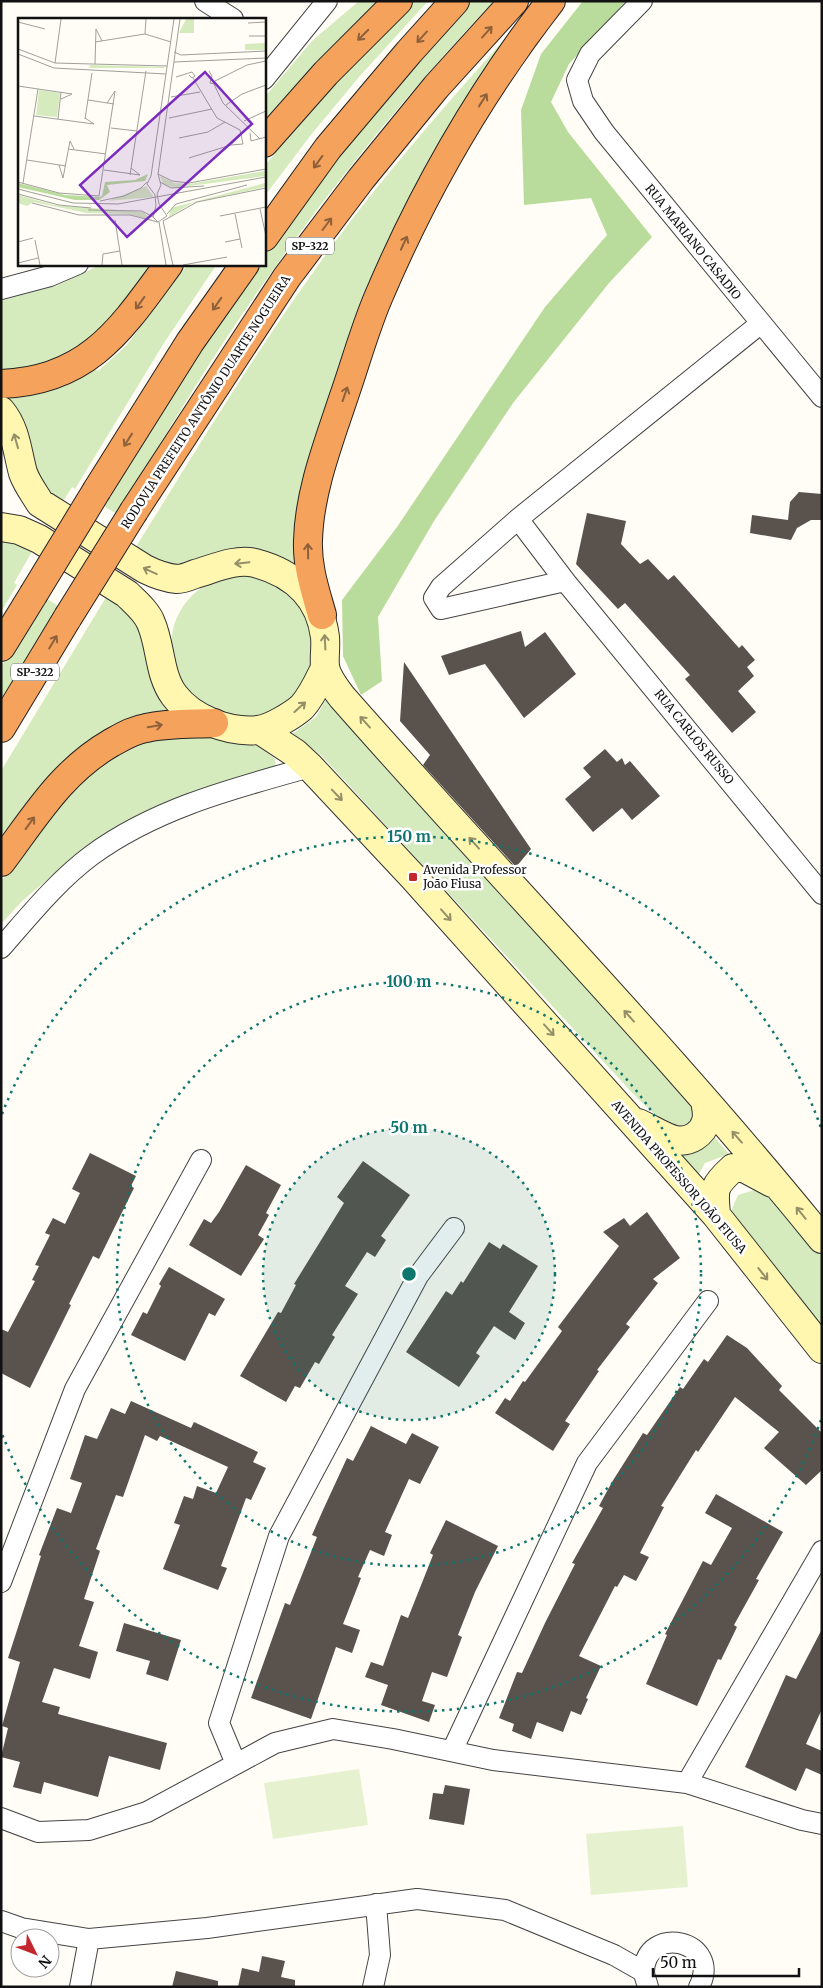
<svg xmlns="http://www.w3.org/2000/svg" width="823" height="1988" font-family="Merriweather,serif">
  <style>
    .green { fill: #d5ebbd }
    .forest { fill: #b9dc9c }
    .pitch { fill: #e6f2cf }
    .building { fill: #5a524d }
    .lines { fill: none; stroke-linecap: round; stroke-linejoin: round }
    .street-casing { stroke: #444; stroke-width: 22 }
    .secondary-casing { stroke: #333; stroke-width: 30 }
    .highway-casing { stroke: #222; stroke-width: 30 }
    .street { stroke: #fff; stroke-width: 20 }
    .secondary { stroke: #fff6b0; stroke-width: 28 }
    .highway { stroke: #f5a25d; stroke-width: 28 }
    .highway-bridge-casing { stroke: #222; stroke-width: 30; stroke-linecap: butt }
    .highway-bridge { stroke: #f5a25d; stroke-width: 28 }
    .oneway { stroke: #8e613b }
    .oneway2 { stroke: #948f68 }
    .ring { fill: none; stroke: #0f766e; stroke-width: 2.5; stroke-dasharray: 2.5 5 }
    .poi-dot { fill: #c4262e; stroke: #fff; stroke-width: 2 }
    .labels { text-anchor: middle; stroke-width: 5; stroke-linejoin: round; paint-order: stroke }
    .shield { fill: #fff; stroke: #585858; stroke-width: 1 }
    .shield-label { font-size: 11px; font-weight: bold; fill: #111 }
    .street-label { font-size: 12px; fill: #111; stroke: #fff }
    .poi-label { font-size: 12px; fill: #111; stroke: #fff; text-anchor: start }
    .inset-road { fill: none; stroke: #a09f9a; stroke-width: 1 }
    .view { fill: #7b2cbf; fill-opacity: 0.15; stroke: #7b2cbf; stroke-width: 2.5 }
    .inset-edge { fill: none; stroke: #111; stroke-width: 2.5 }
    .centre { fill: #0f766e; stroke: #fff; stroke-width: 2.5 }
    .ring-label { font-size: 15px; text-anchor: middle; font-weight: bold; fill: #0f766e; stroke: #fff; stroke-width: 5; stroke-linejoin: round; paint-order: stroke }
  </style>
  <rect width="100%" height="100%" fill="#fffdf5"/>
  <path class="green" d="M359 1H385L264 129V98L312 41Z
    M413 1H428L359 77 310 136 264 197V167L308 112 380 34Z
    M467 1H494C397 103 309 214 231 331 191 391 155 453 117 514L102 505 254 264H264V250L275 234Z
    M519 23 427 177 296 569 176 566 134 550C203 439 271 326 350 222 403 153 461 88 519 23Z
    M102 264H154L113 321 68 358 1 374V301L58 285Z
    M188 264H217L164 343 75 489 72 487 59 508 37 474 14 407 1 396 93 368 98 371 126 346Z
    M1 542H17L34 548 14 583 17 585 1 612Z
    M171 646a71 71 0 1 1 142 0a71 71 0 1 1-142 0Z
    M108 594 141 625 177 714 137 720 1 847V771Z
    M44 597 60 607 1 704V667Z
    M328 696 697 1105 693 1126 671 1129 637 1098 322 756 292 734 316 717Z
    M179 733 243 740 260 747 275 759 276 769 68 862 22 901 1 924V881L83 775 145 739Z
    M712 1134 729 1154 705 1163 697 1177 677 1152 700 1150Z
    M754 1190 776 1198 822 1257V1335L728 1218 738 1195Z"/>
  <path class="forest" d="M583 1H626L569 64 551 102 568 132 652 237 609 283 513 403 434 521 378 617 382 681 361 695 343 656 342 600 397 527 545 307 607 235 591 198 524 205 521 110 541 54Z"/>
  <path class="pitch" d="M359 1769 368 1825 273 1839 264 1783Z
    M683 1826 688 1887 591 1895 586 1834Z"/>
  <path class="building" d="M799 492 822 494V520H811L797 528 791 540 750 533 752 515 788 520 790 502Z
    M587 513 626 521 621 544 640 564 648 559 668 580 674 575 739 648 742 645 755 660 747 667 754 676 738 691 756 712 732 733 685 679 690 675 625 603 618 609 576 564Z
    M521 631 525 647 545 632 576 674 524 718 485 664 449 675 441 656Z
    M404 662 531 849 516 867 423 765 430 755 400 721Z
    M605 749 617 762 622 758 625 765 630 761 660 796 632 820 622 808 593 832 565 799 591 777 583 768Z
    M90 1153 136 1176 131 1186 134 1188 99 1259 93 1256 69 1304 71 1305 30 1388 1 1373V1329L8 1332 35 1281 32 1280 39 1266 35 1265 50 1235 45 1233 53 1218 65 1224 80 1193 72 1189Z
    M363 1161 410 1195 381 1236 386 1240 375 1257 367 1252 345 1286 358 1294 332 1335 335 1337 319 1364 315 1362 300 1388 295 1386 286 1402 240 1376 278 1312 281 1313 296 1285 294 1284 344 1203 337 1197Z
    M246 1165 281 1185 266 1213 269 1215 258 1235 264 1239 241 1276 189 1245 204 1219 211 1223 219 1212Z
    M647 1212 680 1258 653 1279 658 1283 626 1324 630 1327 597 1370 599 1371 565 1421 570 1424 553 1451 495 1413 505 1398 510 1401 523 1381 525 1382 562 1331 558 1327 619 1246 603 1232 624 1218 630 1226Z
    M489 1242 500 1249 503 1244 538 1266 509 1312 525 1323 515 1340 494 1326 476 1353 480 1356 459 1387 406 1352 446 1291 452 1295 461 1281 463 1283Z
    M169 1267 225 1299 215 1316 209 1313 185 1361 131 1335 143 1312 147 1314 161 1286 159 1284Z
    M727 1335 747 1348 782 1386 779 1390 822 1433V1470L806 1485 764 1448 779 1432 735 1397 698 1452 696 1450 661 1506 664 1507 640 1553 649 1557 636 1581 624 1575 617 1587 615 1586 579 1656 601 1666 586 1698 588 1699 581 1715 571 1711 563 1732 537 1722 531 1739 512 1731 514 1724 499 1718 517 1672 522 1673 545 1623 575 1564 572 1563 603 1508 599 1506 612 1482 643 1433 647 1435 680 1387 683 1389 704 1359 708 1362Z
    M131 1401 191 1428 194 1422 258 1452 253 1462 266 1468 251 1500 246 1498 221 1566 227 1568 218 1590 163 1569 180 1525 174 1523 184 1496 193 1499 197 1486 216 1493 228 1467 160 1436 157 1441 145 1435 123 1497 116 1495 96 1549 100 1551 84 1599 94 1602 79 1646 98 1652 90 1679 54 1668 42 1702 60 1707 58 1714 167 1743 160 1770 109 1756 98 1797 44 1782 41 1794 13 1787 20 1762 1 1757 8 1728 2 1726 20 1662 8 1658 41 1556 39 1555 57 1508 71 1513 82 1483 70 1479 85 1435 97 1439 111 1408 125 1414Z
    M371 1426 406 1444 412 1433 439 1447 420 1484 409 1479 385 1532 392 1535 384 1556 370 1550 358 1577 361 1578 343 1624 360 1630 352 1653 336 1647 311 1719 251 1698 285 1603 290 1605 317 1537 312 1535 323 1510 347 1458 353 1461Z
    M716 1494 783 1532 756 1579 759 1580 734 1625 737 1627 721 1660 718 1659 697 1706 646 1684 667 1635 665 1634 703 1561 711 1565 732 1528 705 1513Z
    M446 1520 498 1546 475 1592 458 1635 462 1637 447 1677 432 1672 422 1701 435 1705 429 1722 381 1705 388 1685 365 1677 371 1662 383 1666 401 1615 408 1618 433 1555 430 1553Z
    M124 1623 181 1640 168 1681 146 1674 150 1661 116 1651Z
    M822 1629V1709L806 1744 822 1751V1775L806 1768 796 1791 745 1767 786 1675 796 1679Z
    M445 1785 470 1789 464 1825 429 1819 433 1793 443 1794Z
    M262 1956 285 1961 281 1977 295 1980V1987H238L242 1968 259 1972Z
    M176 1971 218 1981V1987H172Z"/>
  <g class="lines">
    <g class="street-casing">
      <path id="street" d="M205 1 233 19
        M642 1 590 54 577 80 583 101 604 132 822 397
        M264 79 327 1
        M1 289 50 276 78 264
        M518 519 565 581 822 894
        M565 581 441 609 434 598 441 587 518 519 760 324
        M1 948C30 915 57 881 92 855 156 808 235 788 310 767
        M1 1582 75 1389 201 1160
        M452 1751 587 1463 708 1301
        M236 1764 219 1723 279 1536 418 1276 454 1228
        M687 1783 822 1551
        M1 1818 38 1832 89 1830 147 1812 275 1743 333 1729 393 1739 493 1760 687 1783 802 1820 822 1824
        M1 1921 21 1928 89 1939 207 1928 417 1899 505 1910 614 1955 644 1972
        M80 1987 89 1939
        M373 1987 380 1955 376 1904
        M648 1987C647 1982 644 1976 644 1972 645 1923 723 1940 699 1987"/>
    </g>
    <g class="secondary-casing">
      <path id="secondary" d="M1 411C16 429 17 451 23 473 27 484 34 493 40 503L145 569C155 574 165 578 177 579 183 579 190 576 195 574 213 569 236 558 255 563 293 573 320 596 325 637 326 647 324 657 325 667 327 678 336 689 342 697 501 878 670 1051 822 1239
        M1 527 19 530 39 539 127 594C135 602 147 612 151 623 161 646 159 675 174 695 192 719 229 733 258 730 270 729 293 715 302 707 312 696 318 682 325 668
        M260 730 295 753 310 767 413 877 716 1215 822 1349
        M638 1123C650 1128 663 1137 675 1140 689 1143 703 1134 706 1121 708 1115 706 1107 705 1101
        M716 1215C714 1189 712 1187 733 1168H744L772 1183"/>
    </g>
    <g class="highway-casing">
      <path id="highway" d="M264 143 326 73 398 1
        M264 237 328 148 409 52 455 1
        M1 384C89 381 122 328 169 264
        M97 490 190 342 245 264
        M134 511 287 277 361 179 436 87 514 1
        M322 615C315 590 307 567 308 541 309 493 328 444 343 399 355 365 364 331 378 298 422 194 481 91 551 1
        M1 647 33 595
        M1 728 68 617
        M1 862C35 817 61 772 111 743 122 737 133 730 146 728 168 723 191 724 214 723"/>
    </g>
    <use href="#street" class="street"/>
    <use href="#secondary" class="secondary"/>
    <use href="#highway" class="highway"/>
    <g class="highway-bridge-casing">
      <path id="highway-bridge" d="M33 595 97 490
        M68 617 134 511"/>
    </g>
    <use href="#highway-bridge" class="highway-bridge"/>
  </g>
  <defs><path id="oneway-shaft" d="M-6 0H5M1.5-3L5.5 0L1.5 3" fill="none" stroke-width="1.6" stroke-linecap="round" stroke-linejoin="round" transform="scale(1.25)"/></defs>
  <g class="oneway">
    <use href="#oneway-shaft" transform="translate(487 32) rotate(-48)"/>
    <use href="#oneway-shaft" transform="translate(363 35) rotate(135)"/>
    <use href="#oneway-shaft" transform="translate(422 37) rotate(132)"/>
    <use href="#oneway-shaft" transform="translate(483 100) rotate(-58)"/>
    <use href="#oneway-shaft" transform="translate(318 162) rotate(126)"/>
    <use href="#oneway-shaft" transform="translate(327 224) rotate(-53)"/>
    <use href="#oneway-shaft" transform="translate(404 243) rotate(-65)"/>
    <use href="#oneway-shaft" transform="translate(140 303) rotate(126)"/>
    <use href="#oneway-shaft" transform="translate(217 304) rotate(125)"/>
    <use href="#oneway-shaft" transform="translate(345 394) rotate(-71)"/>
    <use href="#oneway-shaft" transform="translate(128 440) rotate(122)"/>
    <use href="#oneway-shaft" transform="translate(308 551) rotate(-91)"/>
    <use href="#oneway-shaft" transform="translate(53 642) rotate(-59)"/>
    <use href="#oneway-shaft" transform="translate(155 726) rotate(-9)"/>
    <use href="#oneway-shaft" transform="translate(30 823) rotate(-54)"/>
  </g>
  <g class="oneway2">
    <use href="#oneway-shaft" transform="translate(16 441) rotate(-106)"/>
    <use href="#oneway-shaft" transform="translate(242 563) rotate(174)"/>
    <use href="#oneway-shaft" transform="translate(150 571) rotate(-155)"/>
    <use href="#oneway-shaft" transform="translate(325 642) rotate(-93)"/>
    <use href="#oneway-shaft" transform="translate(300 707) rotate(-42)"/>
    <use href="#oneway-shaft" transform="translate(365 722) rotate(-132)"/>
    <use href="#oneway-shaft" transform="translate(337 795) rotate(46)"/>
    <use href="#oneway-shaft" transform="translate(474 843) rotate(-132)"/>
    <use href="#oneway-shaft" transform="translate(446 915) rotate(48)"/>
    <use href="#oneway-shaft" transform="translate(629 1016) rotate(-132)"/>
    <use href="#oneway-shaft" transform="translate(549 1030) rotate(48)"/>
    <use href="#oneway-shaft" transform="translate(737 1137) rotate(-131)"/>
    <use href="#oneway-shaft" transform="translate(801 1213) rotate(-129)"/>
    <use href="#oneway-shaft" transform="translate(763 1274) rotate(52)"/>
  </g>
  <circle cx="409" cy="1274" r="146" fill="#0f766e" fill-opacity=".12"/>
  <g class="ring">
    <circle cx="409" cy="1274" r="146"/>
    <circle cx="409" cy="1274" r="292"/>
    <path d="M821 1420A437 437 0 0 1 2 1434M2 1114A437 437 0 0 1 821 1128"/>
  </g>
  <rect class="poi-dot" x="408" y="872" width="10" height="10" rx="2.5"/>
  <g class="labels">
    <g class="shield">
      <rect x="286" y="237.5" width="48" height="17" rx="4"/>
      <rect x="11" y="663.5" width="48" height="17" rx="4"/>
    </g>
    <g class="shield-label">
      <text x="310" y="250">SP-322</text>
      <text x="35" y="676">SP-322</text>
    </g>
    <g class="street-label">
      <text transform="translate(693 242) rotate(51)" y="4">RUA MARIANO CASADIO</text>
      <text transform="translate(206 402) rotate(-57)" y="4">RODOVIA PREFEITO ANTÔNIO DUARTE NOGUEIRA</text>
      <text transform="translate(694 737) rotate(51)" y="4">RUA CARLOS RUSSO</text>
      <text transform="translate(679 1177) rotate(49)" y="4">AVENIDA PROFESSOR JOÃO FIUSA</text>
    </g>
    <g class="poi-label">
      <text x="423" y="874">Avenida Professor<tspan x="423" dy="14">João Fiusa</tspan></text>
    </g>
  </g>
  <g transform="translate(18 18)">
    <rect width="248" height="248" fill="#fffdf5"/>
    <path d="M168 1H176V15H161ZM247 25V32H227V26ZM72 47 146 49V50H72ZM21 72 42 75 39 99 18 97ZM247 153V158L156 170 145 166 142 158 156 165 171 166ZM247 165V169L174 185 151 199 153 190ZM128 168 136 179 90 183ZM0 177 36 187 125 194 134 202 110 196 69 195 15 184 9 188 0 185Z" fill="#d5ebbd"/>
    <path d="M130 156 127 163 89 167 92 174 81 182H57L0 169V165L47 177 81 179 84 178 87 164 117 162Z" fill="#b9dc9c"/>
    <path class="inset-road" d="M156 1 133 158 129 166 137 177 138 188 135 199 140 204 149 198 141 186 139 176 143 167 140 156 162 1M0 4 27 11M230 5 248 4M127 16 128 1M231 18H248M77 24 127 16 153 24M0 31 37 45 149 48M156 34 163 37 248 33M0 36 36 50 148 56M156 44 248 40M37 45 43 1M77 46 78 11 84 23M191 53 194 58 192 65 197 66M158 59 174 54 177 58 174 60 171 57M175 60 199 100 222 112 225 126 213 127M194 62 205 85 242 121M197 63 229 47 248 43M0 68 54 76 43 81M153 79 182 74M70 82 96 86M208 87 224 76 248 67M16 98 76 106 67 100M151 100 194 91M40 101 43 74M67 101 74 55M226 103 248 93M93 110 119 113M232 115 233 123 248 119M161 120 190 114 207 104M50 131 88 136M171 140 213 127 223 116M9 142 48 148M41 147 45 160 52 123 56 131M86 152 122 157 113 150M140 156 154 163 171 165 248 151M112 157 128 53M0 164 41 175 81 178 97 73 89 85M142 164 153 170 186 168M5 165 20 71M0 171 55 185 100 186 248 159M0 176 41 187 73 190M82 183 106 178 123 170 129 164M14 185 61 197H112L140 204M242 191 248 218M70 192 124 193 135 199M149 196 158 186 229 167M217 196 224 230M202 198 248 189M97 202 104 247M141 204 148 247M17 222 22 247M0 224 15 220M207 224 222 221M0 245 20 240M84 247 85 236 102 233M155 247 145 203 179 184 248 170M165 247 209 239"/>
    <path class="view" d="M187 54 234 106 109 219 62 167Z"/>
    <rect width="248" height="248" class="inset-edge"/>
  </g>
  <circle cx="409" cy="1274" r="8" class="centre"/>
  <g class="ring-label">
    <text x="409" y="842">150 m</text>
    <text x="409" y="987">100 m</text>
    <text x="409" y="1133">50 m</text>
  </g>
  <rect width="823" height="1988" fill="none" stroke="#111111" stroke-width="5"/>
  <g transform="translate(35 1953) rotate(132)"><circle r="24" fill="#ffffff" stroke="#a0a0a0"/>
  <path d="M0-4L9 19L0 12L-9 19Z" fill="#c4262e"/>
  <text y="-8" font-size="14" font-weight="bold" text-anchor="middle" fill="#111111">N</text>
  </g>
  <path d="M653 1968v8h146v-8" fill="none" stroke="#111111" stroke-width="2.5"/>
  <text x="660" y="1968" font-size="15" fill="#111111" stroke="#ffffff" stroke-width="4" paint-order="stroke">50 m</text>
</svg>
